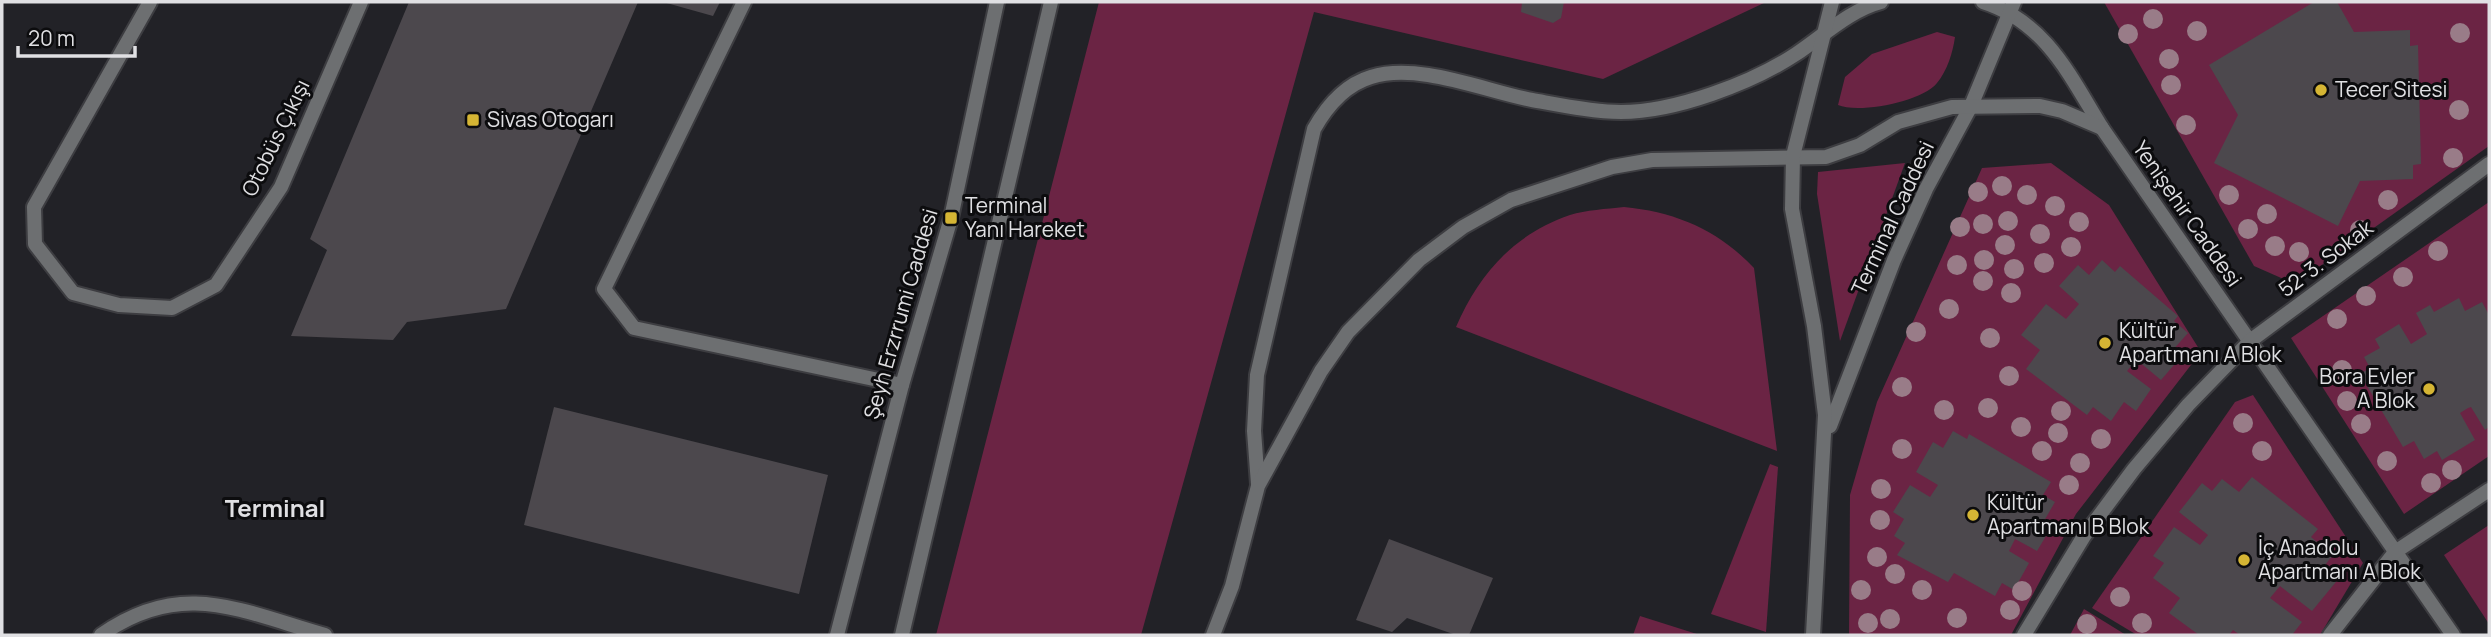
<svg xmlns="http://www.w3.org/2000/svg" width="2491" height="637" font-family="Manrope,sans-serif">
	<rect width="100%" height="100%" fill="#222227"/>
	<g fill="#6b2444">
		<path d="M1099,2H1766L1603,79L1314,12L1141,635H936Z"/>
		<path d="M2104,2H2489V146L2295,284L2254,266Z"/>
		<path d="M1937,32L1955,37C1953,52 1947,71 1937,83C1922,102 1858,114 1838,105L1845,77L1872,54Z"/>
		<path d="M1905,163L1840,341L1817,194L1818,172Z"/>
		<path d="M2051,163L2109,205L2201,352L2076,514L2011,635H1849L1850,495L1877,402L1982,168Z"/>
		<path d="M2489,202V456L2404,514L2291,338Z"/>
		<path d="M1624,207C1676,212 1718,230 1754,268L1777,451L1456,327C1479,274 1514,234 1570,215C1586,210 1606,209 1624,207Z"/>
		<path d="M2253,395L2363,563L2320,635H2137L2092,608L2235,402Z"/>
		<path d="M1770,464L1778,467L1766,632L1711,614Z"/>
		<path d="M2489,525V624L2444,555Z"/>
		<path d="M2084,609L2126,635H2070Z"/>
		<path d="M1640,616L1700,635H1633Z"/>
	</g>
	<g fill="#4c484d">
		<path d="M409,2H638L506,309L407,322L393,340L291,336L327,250L310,239Z"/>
		<path d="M663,2H720L713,16Z"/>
		<path d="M1522,2H1564L1561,18L1553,23L1521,12Z"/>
		<path d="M2314,2H2337L2354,32L2410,30V46L2418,45L2421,164L2413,165V179L2360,181L2338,226L2214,163L2238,115L2209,65Z"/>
		<path d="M2102,260L2115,272L2120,266L2178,316L2174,321L2188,333L2172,351L2180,358L2161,380L2137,360L2132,365L2127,371L2151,389L2136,411L2124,402L2111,421L2093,407L2087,415L2026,369L2040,350L2021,335L2046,304L2066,319L2079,304L2059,286L2078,265L2089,275Z"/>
		<path d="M2459,298L2465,311L2482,302L2489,315V427L2485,430L2471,407L2468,408L2460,413L2475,440L2442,460L2437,451L2424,459L2414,441L2403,447L2360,374L2370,368L2364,357L2380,348L2375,339L2399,324L2411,344L2427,334L2416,313L2430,305L2434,312Z"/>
		<path d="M554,407L828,475L799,594L524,525Z"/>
		<path d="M1953,431L1967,439L1969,434L2051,482L2043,495L2055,502L2044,521L2052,526L2037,551L2015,539L2009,551L2029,563L2014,590L2002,583L1995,596L1954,573L1948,582L1897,555L1905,543L1894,536L1904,519L1893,512L1910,485L1930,497L1938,485L1916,472L1933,442L1943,448Z"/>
		<path d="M2252,477L2318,529L2311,537L2333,555L2325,565L2340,577L2312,611L2280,586L2270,598L2302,622L2292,635H2240L2233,630L2229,635H2199L2169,613L2180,598L2153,578L2164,563L2153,556L2174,527L2200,545L2208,535L2179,512L2202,483L2212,491L2222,479L2239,492Z"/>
		<path d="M1389,539L1493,578L1469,635H1456L1407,618L1392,632L1356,620Z"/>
	</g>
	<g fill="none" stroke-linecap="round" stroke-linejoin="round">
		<g stroke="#3d3d41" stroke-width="18">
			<g id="lane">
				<path d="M150,2L34,207L35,244L73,293L119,305L172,308L216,285L281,187L361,2"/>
				<path d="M744,2L604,289L634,328L902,385"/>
			</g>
		</g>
		<g stroke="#3d3d41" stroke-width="18">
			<g id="street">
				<path d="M1983,2C2046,22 2070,76 2102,128L2453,635"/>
				<path d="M1830,426L1894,260L1926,189L1971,106L2014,2"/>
				<path d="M1258,484L1254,431L1257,375L1314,129C1327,106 1344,85 1371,77C1418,62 1485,91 1532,100C1560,105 1593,112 1621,112C1675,112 1752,83 1796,54C1823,36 1850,10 1881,2"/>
				<path d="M101,635C182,578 240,611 325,635"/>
				<path d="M837,635L902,385L951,218L997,2"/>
				<path d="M902,635L1051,2"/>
				<path d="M1213,635L1232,586L1258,486L1321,371L1348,332L1419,260L1463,227L1511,200L1612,167L1652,160L1826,157L1860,145L1898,122L1952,107L2040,106L2062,111L2102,128"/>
				<path d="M1813,635L1825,415L1814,326L1792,209L1793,156L1832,2"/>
				<path d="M2024,635L2084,536L2134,469L2188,405L2250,341L2489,164"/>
				<path d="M2330,635L2395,552L2489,490"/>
			</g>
		</g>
		<use href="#lane" stroke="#6d6f71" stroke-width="14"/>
		<use href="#street" stroke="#6d6f71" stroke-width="14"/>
	</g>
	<g fill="#997c88">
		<circle cx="2153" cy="19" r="10"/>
		<circle cx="2197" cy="31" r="10"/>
		<circle cx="2460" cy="33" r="10"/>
		<circle cx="2128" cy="34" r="10"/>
		<circle cx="2169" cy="59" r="10"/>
		<circle cx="2171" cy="85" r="10"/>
		<circle cx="2459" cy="110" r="10"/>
		<circle cx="2186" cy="125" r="10"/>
		<circle cx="2453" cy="158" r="10"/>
		<circle cx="2002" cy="186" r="10"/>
		<circle cx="1978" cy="192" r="10"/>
		<circle cx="2027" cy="195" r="10"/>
		<circle cx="2229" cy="195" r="10"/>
		<circle cx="2388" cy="200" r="10"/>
		<circle cx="2055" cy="206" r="10"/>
		<circle cx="2267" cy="214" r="10"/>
		<circle cx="2008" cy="221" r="10"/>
		<circle cx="2079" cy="222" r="10"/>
		<circle cx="1983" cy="224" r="10"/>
		<circle cx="1960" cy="227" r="10"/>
		<circle cx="2248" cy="229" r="10"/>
		<circle cx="2360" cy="230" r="10"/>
		<circle cx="2040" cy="234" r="10"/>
		<circle cx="2005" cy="245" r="10"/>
		<circle cx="2275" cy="246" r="10"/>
		<circle cx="2071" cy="247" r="10"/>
		<circle cx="2438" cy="251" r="10"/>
		<circle cx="2299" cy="252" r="10"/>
		<circle cx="1984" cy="260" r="10"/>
		<circle cx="2044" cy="263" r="10"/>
		<circle cx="1957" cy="265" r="10"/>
		<circle cx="2014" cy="269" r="10"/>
		<circle cx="2403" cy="277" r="10"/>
		<circle cx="1983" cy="281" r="10"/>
		<circle cx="2011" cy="293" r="10"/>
		<circle cx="2366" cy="296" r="10"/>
		<circle cx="1949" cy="309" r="10"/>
		<circle cx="2337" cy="319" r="10"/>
		<circle cx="1916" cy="332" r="10"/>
		<circle cx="1990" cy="338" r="10"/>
		<circle cx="2342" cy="370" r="10"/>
		<circle cx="2009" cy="376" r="10"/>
		<circle cx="1902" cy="387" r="10"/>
		<circle cx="2347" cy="401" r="10"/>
		<circle cx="1988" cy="408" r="10"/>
		<circle cx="1944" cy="410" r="10"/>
		<circle cx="2061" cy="411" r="10"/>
		<circle cx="2243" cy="423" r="10"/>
		<circle cx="2361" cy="424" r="10"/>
		<circle cx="2021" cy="427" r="10"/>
		<circle cx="2058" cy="433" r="10"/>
		<circle cx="2101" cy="439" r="10"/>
		<circle cx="1902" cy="449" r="10"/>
		<circle cx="2042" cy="451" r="10"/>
		<circle cx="2262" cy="451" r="10"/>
		<circle cx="2387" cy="461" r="10"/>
		<circle cx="2080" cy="463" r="10"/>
		<circle cx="2452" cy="470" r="10"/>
		<circle cx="2431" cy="483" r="10"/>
		<circle cx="2069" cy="485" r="10"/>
		<circle cx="1881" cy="489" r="10"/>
		<circle cx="1880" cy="520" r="10"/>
		<circle cx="1877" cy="557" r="10"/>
		<circle cx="1895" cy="574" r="10"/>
		<circle cx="1861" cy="590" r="10"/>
		<circle cx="1922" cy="590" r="10"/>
		<circle cx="2022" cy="591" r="10"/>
		<circle cx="2120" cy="597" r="10"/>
		<circle cx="2010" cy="610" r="10"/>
		<circle cx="1957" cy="618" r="10"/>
		<circle cx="1890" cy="619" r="10"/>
		<circle cx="1868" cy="623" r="10"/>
		<circle cx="2142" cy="623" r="10"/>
		<circle cx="2087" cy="624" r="10"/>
	</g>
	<g fill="#d5b534" stroke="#0c0c0e" stroke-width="2.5">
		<circle cx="2321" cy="90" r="7"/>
		<rect x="466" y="113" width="14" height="14" rx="3.5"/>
		<rect x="944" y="211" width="14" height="14" rx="3.5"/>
		<circle cx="2105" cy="343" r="7"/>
		<circle cx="2429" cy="389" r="7"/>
		<circle cx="1973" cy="515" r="7"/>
		<circle cx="2244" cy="560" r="7"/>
	</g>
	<g text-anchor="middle" stroke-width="6" stroke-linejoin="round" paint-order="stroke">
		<g font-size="21" fill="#e0e0e3" stroke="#0c0c0e" text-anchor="start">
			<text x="2335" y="97">Tecer Sitesi</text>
			<text x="487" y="127">Sivas Otogarı</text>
			<text x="965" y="213">Terminal<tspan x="965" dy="24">Yanı Hareket</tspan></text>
			<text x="2119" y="338">Kültür<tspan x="2119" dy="24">Apartmanı A Blok</tspan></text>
			<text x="2415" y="384" text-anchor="end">Bora Evler<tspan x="2415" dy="24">A Blok</tspan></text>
			<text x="1987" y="510">Kültür<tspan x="1987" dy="24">Apartmanı B Blok</tspan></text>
			<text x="2258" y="555">İç Anadolu<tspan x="2258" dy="24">Apartmanı A Blok</tspan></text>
		</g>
		<g font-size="21" fill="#e0e0e3" stroke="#0c0c0e">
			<text transform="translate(276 138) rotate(-64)" y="7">Otobüs Çıkışı</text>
			<text transform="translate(2187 214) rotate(55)" y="7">Yenişehir Caddesi</text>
			<text transform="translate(1893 218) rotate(-65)" y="7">Terminal Caddesi</text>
			<text transform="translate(2326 259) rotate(-37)" y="7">52-3. Sokak</text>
			<text transform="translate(901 314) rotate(-74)" y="7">Şeyh Erzrrumi Caddesi</text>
		</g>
		<g font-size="24" font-weight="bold" fill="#e0e0e3" stroke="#0c0c0e">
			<text x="275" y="517">Terminal</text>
		</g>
	</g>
	<rect width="2491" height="637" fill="none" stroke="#e0e0e3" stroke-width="7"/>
	<path d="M18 46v10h117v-10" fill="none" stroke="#e0e0e3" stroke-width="3.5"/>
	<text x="28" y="46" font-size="21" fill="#e0e0e3" stroke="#0c0c0e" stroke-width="5" paint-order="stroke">20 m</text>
</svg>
